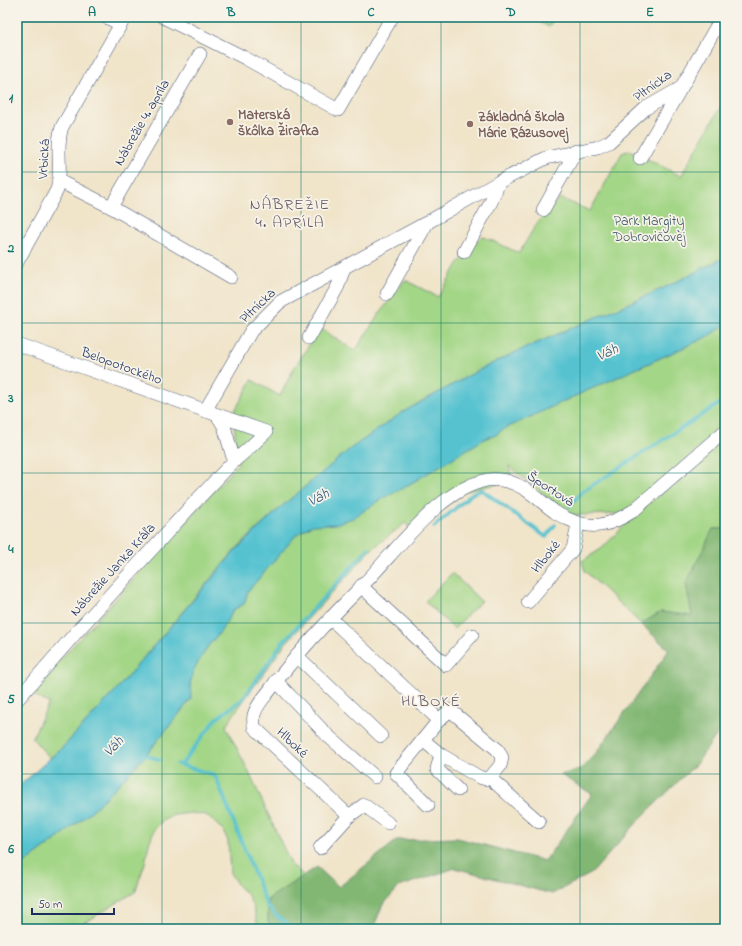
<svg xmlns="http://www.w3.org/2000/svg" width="742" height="946" font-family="'Indie Flower',sans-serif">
	<rect width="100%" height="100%" fill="#f7f3e8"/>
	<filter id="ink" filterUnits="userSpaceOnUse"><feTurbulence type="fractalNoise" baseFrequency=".025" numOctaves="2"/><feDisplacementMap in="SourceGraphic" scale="8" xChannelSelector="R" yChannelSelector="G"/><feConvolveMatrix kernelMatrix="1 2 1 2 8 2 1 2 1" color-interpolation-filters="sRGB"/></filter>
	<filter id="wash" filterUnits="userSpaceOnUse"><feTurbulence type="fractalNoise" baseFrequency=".012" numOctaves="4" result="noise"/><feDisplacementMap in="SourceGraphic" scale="16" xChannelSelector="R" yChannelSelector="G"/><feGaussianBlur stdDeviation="0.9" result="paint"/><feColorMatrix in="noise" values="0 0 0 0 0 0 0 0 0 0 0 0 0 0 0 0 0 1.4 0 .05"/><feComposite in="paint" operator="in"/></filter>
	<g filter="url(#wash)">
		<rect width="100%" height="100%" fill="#f0e4c9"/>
		<g fill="#a3d686" stroke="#5f8272">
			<path d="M530,17H554L549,27Z"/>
			<path d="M725,99V257L666,287L514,353L479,370L403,412L350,449L281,507L236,549L116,690L64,746L50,758L32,738L49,703L38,698L31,692L238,464L233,414L252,380L280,396L293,370L320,328L355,351L379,314L405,280L438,297L458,264L482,236L519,253L537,223L560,198L590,211L622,153L630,150L681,176Z"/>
			<path d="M725,325V425L635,505L619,514L574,515L560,508L509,466L513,486L501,483L466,491L414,531L405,523L371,550L285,644L234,714L226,727L247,768L291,864L304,876L268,899V922L276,929H259L253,907L248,895L239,887L230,873L228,841L223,830L206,815L191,813L174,815L162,821L154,830L149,844L145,863L135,892L74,929H17V869L53,842L85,817L108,795L146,755L191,699L190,684L193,671L208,646L221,631L233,610L244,604L248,591L297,534L312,524H335L403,488L486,438L496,435L502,430L573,397L707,337Z"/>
			<path d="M725,437V529H713L692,616L661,612L641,624L585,571L582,561L601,549L627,523Z"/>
			<path d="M452,573L481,601L454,629L425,601Z"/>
		</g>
		<path fill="#82b773" stroke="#4e7368" d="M713,529H725V723L697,763L641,818L592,873L552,894L455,868L399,887L382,906L373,929H276L268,923V899L317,867L339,887L397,840L457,838L545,861L592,794L561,775L582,768L596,753L669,650L641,624L661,612L692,616L686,584Z"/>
		<path fill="#56c2d0" stroke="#387897" d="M725,257V325L707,337L573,397L502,430L496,435L486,438L403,488L382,499L353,518L335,524L312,525L297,534L248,591L244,604L233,610L221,631L208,646L193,671L190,684L191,699L146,755L108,795L85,817L53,842L17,869V788L64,746L116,690L236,550L281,507L350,449L403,412L479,370L514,353L666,287Z"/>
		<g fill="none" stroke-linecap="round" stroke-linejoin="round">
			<g stroke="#56c2d0" stroke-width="3.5">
				<path d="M570,506L582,492L725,400"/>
				<path d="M434,527L473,493L482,490L546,537L555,525"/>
				<path d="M142,756L146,755L160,760"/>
				<path d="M177,764L215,775L267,906L278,917L294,929"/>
				<path d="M181,765L216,719L243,699L282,643L369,548"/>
			</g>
		</g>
	</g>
	<g filter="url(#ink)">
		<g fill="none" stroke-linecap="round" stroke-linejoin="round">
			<g stroke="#3b4a6e" stroke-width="14">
				<g id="minor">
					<path d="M106,17L120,24"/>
					<path d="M163,17L245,58L338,110L392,17"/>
					<path d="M640,158L681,88"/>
					<path d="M59,181L111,207L231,277"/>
					<path d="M111,207L200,54"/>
					<path d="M543,210L576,151"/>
					<path d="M464,252L491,202L499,182"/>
					<path d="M17,262L57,190C63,169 55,146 62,127L125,17"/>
					<path d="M387,294L427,223"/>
					<path d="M309,338L338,286L344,268"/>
					<path d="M17,344L266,432L247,450L234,461L194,503L80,628L17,700"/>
					<path d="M205,411L251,331L280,302L428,222L499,182L546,158L598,147L609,142L646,108L681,88L722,17"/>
					<path d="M217,415L224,426L234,461"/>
					<path d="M361,586L446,665L472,635"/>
					<path d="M528,602L573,549L578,524"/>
					<path d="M330,618L439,720L450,710L498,750L502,758L500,766L490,778L539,822"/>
					<path d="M297,656L381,736"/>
					<path d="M276,681L327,735L375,777"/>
					<path d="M423,740L441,755L479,777L486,779L490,778"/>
					<path d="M441,755L437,769L458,790"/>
					<path d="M428,805L396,773L439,720"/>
					<path d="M349,816L364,805L388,823"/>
					<path d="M320,848L349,816L254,727C254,723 253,719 254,715C256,705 266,696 272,687C299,651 330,618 362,586C387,560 409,531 437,507C451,495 468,484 487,480C493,479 501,480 507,481C528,487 538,500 555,512C559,515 564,517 568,519C593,531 611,525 633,511L725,431"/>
				</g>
			</g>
			<use href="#minor" stroke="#fff" stroke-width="13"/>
		</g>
	</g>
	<path fill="none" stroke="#0f766e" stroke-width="1" stroke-opacity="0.55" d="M162,17V929M301,17V929M441,17V929M580,17V929M17,172H725M17,323H725M17,473H725M17,623H725M17,774H725"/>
	<g fill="#8d6e63" stroke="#f7f3e8" stroke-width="1.5">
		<circle cx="230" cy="122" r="4"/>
		<circle cx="470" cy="124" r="4"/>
	</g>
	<g text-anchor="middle" stroke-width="3.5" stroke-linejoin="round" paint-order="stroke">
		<g font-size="14" fill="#1b2f5e" stroke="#f7f3e8">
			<text transform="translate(652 85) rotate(-36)" y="5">Pltnícka</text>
			<text transform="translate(141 122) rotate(-60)" y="5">Nábrežie 4. apríla</text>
			<text transform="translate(43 159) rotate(-87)" y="5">Vrbická</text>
			<text transform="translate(257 305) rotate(-44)" y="5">Pltnícka</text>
			<text transform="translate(122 365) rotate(20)" y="5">Belopotockého</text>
			<text transform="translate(551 488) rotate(33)" y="5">Športová</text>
			<text transform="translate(545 556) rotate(-52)" y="5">Hlboké</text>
			<text transform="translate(112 569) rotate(-48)" y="5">Nábrežie Janka Kráľa</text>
			<text transform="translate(293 742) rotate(43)" y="5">Hlboké</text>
		</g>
		<g font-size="14" font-weight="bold" fill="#785e54" stroke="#f7f3e8" text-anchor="start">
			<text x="238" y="119">Materská<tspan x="238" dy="16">škôlka Žirafka</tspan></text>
			<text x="478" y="121">Základná škola<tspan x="478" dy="16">Márie Rázusovej</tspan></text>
		</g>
		<g font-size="14" fill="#3d5968" stroke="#f7f3e8">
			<text x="649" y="225">Park Margity<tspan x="649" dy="16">Dobrovičovej</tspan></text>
		</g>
		<g font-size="15" font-style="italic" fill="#2a547a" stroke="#f7f3e8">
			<text transform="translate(607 352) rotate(-24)" y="5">Váh</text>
			<text transform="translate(318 497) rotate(-28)" y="5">Váh</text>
			<text transform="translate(113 746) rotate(-47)" y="5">Váh</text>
		</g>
		<g font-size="16" letter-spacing="1" fill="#675c68" stroke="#f7f3e8">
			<text x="290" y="209">NÁBREŽIE<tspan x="290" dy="18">4. APRÍLA</tspan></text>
			<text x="431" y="706">HLBOKÉ</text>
		</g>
	</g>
	<rect width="742" height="946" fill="none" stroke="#f7f3e8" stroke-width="44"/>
	<path d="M32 908v6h82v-6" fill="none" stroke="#1b2f5e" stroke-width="2"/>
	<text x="38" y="908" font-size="12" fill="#1b2f5e" stroke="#f7f3e8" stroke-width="3" paint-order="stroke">50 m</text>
	<rect x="22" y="22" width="698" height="902" fill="none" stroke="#0f766e" stroke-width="1.5"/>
	<g font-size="13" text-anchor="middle" font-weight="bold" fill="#0f766e">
		<text x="92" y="16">A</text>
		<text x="231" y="16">B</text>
		<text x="371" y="16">C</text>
		<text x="511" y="16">D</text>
		<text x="650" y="16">E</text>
		<text x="11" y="102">1</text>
		<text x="11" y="252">2</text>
		<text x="11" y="402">3</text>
		<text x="11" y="553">4</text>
		<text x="11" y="703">5</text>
		<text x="11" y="853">6</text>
	</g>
</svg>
